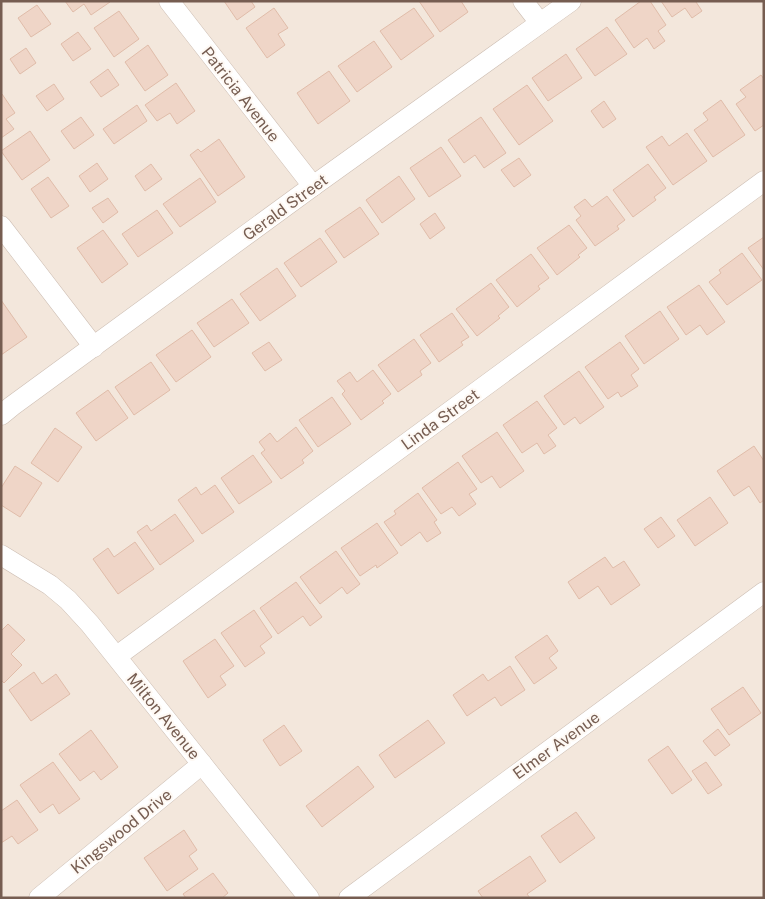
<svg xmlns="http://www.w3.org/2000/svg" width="765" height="899" font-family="'Public Sans',sans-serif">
	<rect width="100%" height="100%" fill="#fbf5ed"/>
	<rect fill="#f3e7dc" x="1" y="1" width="763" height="897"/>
	<g fill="#efd5c7" stroke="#e0bca9">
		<path d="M65,1H110V2L91,15L84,4L73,12Z"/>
		<path d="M224,1H251L255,7L237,20Z"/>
		<path d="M419,1H461L468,12L440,32Z"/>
		<path d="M641,1H650L666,25L658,31L665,41L654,49L647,38L634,48L615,20Z"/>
		<path d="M661,1H697L696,2L702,11L692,18L685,8L672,17Z"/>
		<path d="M37,5L51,24L31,37L18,18Z"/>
		<path d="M274,8L288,28L278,34L285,45L267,58L246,28Z"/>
		<path d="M414,8L434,36L401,60L380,31Z"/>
		<path d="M119,11L139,39L114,57L94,28Z"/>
		<path d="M607,27L627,54L595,76L576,49Z"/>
		<path d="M78,32L91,49L73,61L61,44Z"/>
		<path d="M374,41L392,67L357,92L338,66Z"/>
		<path d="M148,45L168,75L145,91L125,62Z"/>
		<path d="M26,48L36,63L20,74L10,59Z"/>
		<path d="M566,54L582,78L548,101L532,78Z"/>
		<path d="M108,69L119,85L101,97L90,82Z"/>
		<path d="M329,71L350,101L318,124L297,93Z"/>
		<path d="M761,75L764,79V125L755,131L736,104L746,97L740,90Z"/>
		<path d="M176,83L195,111L177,124L170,113L157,121L145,105Z"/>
		<path d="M54,84L64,99L47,111L36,96Z"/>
		<path d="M527,85L553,121L519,145L493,109Z"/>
		<path d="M2,94L15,113L6,119L14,129L1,138V95Z"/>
		<path d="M721,100L745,135L713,157L694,130L708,120L703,113Z"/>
		<path d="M604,101L616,119L603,128L591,111Z"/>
		<path d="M137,105L147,121L114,144L103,129Z"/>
		<path d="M81,117L94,135L74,149L61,131Z"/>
		<path d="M481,117L506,153L484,168L475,155L464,163L448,140Z"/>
		<path d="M30,131L50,160L22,180L1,151Z"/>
		<path d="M687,133L707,161L673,185L646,147L662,136L669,146Z"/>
		<path d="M219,139L245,177L218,196L190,155L198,149L201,152Z"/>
		<path d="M441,147L461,176L429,197L410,168Z"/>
		<path d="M519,158L531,175L514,187L501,170Z"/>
		<path d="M97,163L108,179L90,192L79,176Z"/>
		<path d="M151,164L162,179L145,191L135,176Z"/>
		<path d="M648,164L666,188L654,197L656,200L633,217L613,190Z"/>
		<path d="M399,176L415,199L382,223L366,200Z"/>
		<path d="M48,177L69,206L51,218L31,189Z"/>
		<path d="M200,178L216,202L180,227L163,204Z"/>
		<path d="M607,196L625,220L617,226L619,229L595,246L576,220L581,216L574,207L585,199L592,207Z"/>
		<path d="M108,198L118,212L103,223L92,208Z"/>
		<path d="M360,207L379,234L344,258L325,231Z"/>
		<path d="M157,210L173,233L138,257L122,234Z"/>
		<path d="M435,213L445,228L430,239L420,224Z"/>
		<path d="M569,225L587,248L578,255L580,257L557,275L537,248Z"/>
		<path d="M103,230L128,264L102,283L77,248Z"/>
		<path d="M764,237V270L748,248Z"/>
		<path d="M320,238L337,262L301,287L284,263Z"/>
		<path d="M742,253L762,280L727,305L709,282L721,273L719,270Z"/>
		<path d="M531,254L549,278L538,286L540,289L517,307L496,280Z"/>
		<path d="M277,268L296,296L260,321L240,294Z"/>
		<path d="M491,283L509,307L498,316L500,318L477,336L456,309Z"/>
		<path d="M699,285L725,322L707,335L700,325L686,335L667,307Z"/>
		<path d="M232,299L249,323L214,347L197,323Z"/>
		<path d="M1,300L27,337L1,355Z"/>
		<path d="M660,311L679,339L644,364L625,336Z"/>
		<path d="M452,313L469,337L461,342L463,345L439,362L420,335Z"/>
		<path d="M192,330L211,357L176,382L156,355Z"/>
		<path d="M414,339L431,363L420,371L422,375L398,392L378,365Z"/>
		<path d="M269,342L282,360L265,371L252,353Z"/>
		<path d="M620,342L639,369L631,375L638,386L621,397L618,392L608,399L585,367Z"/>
		<path d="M151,362L170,390L134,415L115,387Z"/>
		<path d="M373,370L391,394L382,401L384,403L361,420L342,394L345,391L337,381L350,372L357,382Z"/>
		<path d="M579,371L604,407L580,424L575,417L564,425L544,396Z"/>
		<path d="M108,390L128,418L96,441L76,413Z"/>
		<path d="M332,397L351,424L318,447L299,420Z"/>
		<path d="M537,401L557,428L548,435L556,446L544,454L537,443L522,453L503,425Z"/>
		<path d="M296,427L313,451L302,460L304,463L281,479L261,453L265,450L259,442L270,433L277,442Z"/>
		<path d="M55,428L82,447L58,482L31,463Z"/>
		<path d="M497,432L524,471L500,488L492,476L481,483L462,456Z"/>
		<path d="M754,446L764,461V500L760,503L749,486L734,496L717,471Z"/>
		<path d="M253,455L272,482L239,504L221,478Z"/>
		<path d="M458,462L477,489L469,494L476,504L459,516L452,507L441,514L422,488Z"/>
		<path d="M15,466L42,483L20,517L1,505V488Z"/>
		<path d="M215,485L234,512L202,534L178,500L196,487L201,495Z"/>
		<path d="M418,493L437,520L434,522L441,533L427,542L420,532L401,546L384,522L396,514L394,511Z"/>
		<path d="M710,497L728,523L695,546L677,520Z"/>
		<path d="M175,514L194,541L160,565L137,532L147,525L151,531Z"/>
		<path d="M661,517L675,536L658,548L644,529Z"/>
		<path d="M377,523L398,553L377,568L376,565L360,576L341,548Z"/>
		<path d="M135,542L154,569L118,594L93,559L108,548L114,557Z"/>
		<path d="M336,551L360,584L347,594L342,587L320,604L300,577Z"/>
		<path d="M605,557L613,568L624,561L640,585L611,605L598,586L579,599L568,582Z"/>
		<path d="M296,582L322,617L310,626L303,616L278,634L260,608Z"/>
		<path d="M254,610L272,637L260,646L265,653L245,667L221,633Z"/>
		<path d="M8,624L25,640L11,654L22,665L4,683L1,680V631Z"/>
		<path d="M547,635L558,651L549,658L557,668L534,684L515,657Z"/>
		<path d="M215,639L234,666L220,676L226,685L208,698L183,661Z"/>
		<path d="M510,666L525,690L501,706L495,697L467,716L453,695L483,674L488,681Z"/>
		<path d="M34,672L42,684L56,674L70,694L31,721L9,690Z"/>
		<path d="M743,687L761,713L729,735L711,709Z"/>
		<path d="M428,720L445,743L395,778L379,755Z"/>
		<path d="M284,725L302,751L280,766L263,740Z"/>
		<path d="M718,729L730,745L715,756L703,741Z"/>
		<path d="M91,730L118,767L101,780L94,771L80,781L59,754Z"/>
		<path d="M668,746L692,780L672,794L648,760Z"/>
		<path d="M53,762L80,799L59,814L53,804L40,813L20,785Z"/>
		<path d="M706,762L722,785L708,794L692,771Z"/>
		<path d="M358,766L374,787L322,827L306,806Z"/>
		<path d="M17,800L38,830L18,844L12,836L1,843V811Z"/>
		<path d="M576,812L595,838L560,863L541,836Z"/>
		<path d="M184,830L197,850L189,856L198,869L167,891L144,858Z"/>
		<path d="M530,856L546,881L527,894L530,898H483L478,891Z"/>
		<path d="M213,873L228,893L222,898H186L183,894Z"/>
	</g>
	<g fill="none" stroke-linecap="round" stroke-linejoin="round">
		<g stroke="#cdbeb3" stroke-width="21">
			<g id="minor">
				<path d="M169,1L313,186"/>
				<path d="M523,1L540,23"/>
				<path d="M1,226L94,347"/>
				<path d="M1,415L12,406L313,186L571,1"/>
				<path d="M1,555L50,585L68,600L90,624L309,898"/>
				<path d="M117,656L764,181"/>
				<path d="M39,898L202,764"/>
				<path d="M349,898L764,592"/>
			</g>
		</g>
		<use href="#minor" stroke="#fff" stroke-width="20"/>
	</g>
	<g text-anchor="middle" stroke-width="4" stroke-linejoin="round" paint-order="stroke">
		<g font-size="16" fill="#765d51" stroke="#fef9f4">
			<text transform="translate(241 94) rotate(52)" y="6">Patricia Avenue</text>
			<text transform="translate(285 207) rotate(-36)" y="6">Gerald Street</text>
			<text transform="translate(440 419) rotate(-36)" y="6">Linda Street</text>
			<text transform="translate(164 716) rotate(51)" y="6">Milton Avenue</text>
			<text transform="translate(556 745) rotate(-36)" y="6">Elmer Avenue</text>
			<text transform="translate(121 831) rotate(-39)" y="6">Kingswood Drive</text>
		</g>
	</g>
	<rect width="765" height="899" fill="none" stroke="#765d51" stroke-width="5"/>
</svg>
